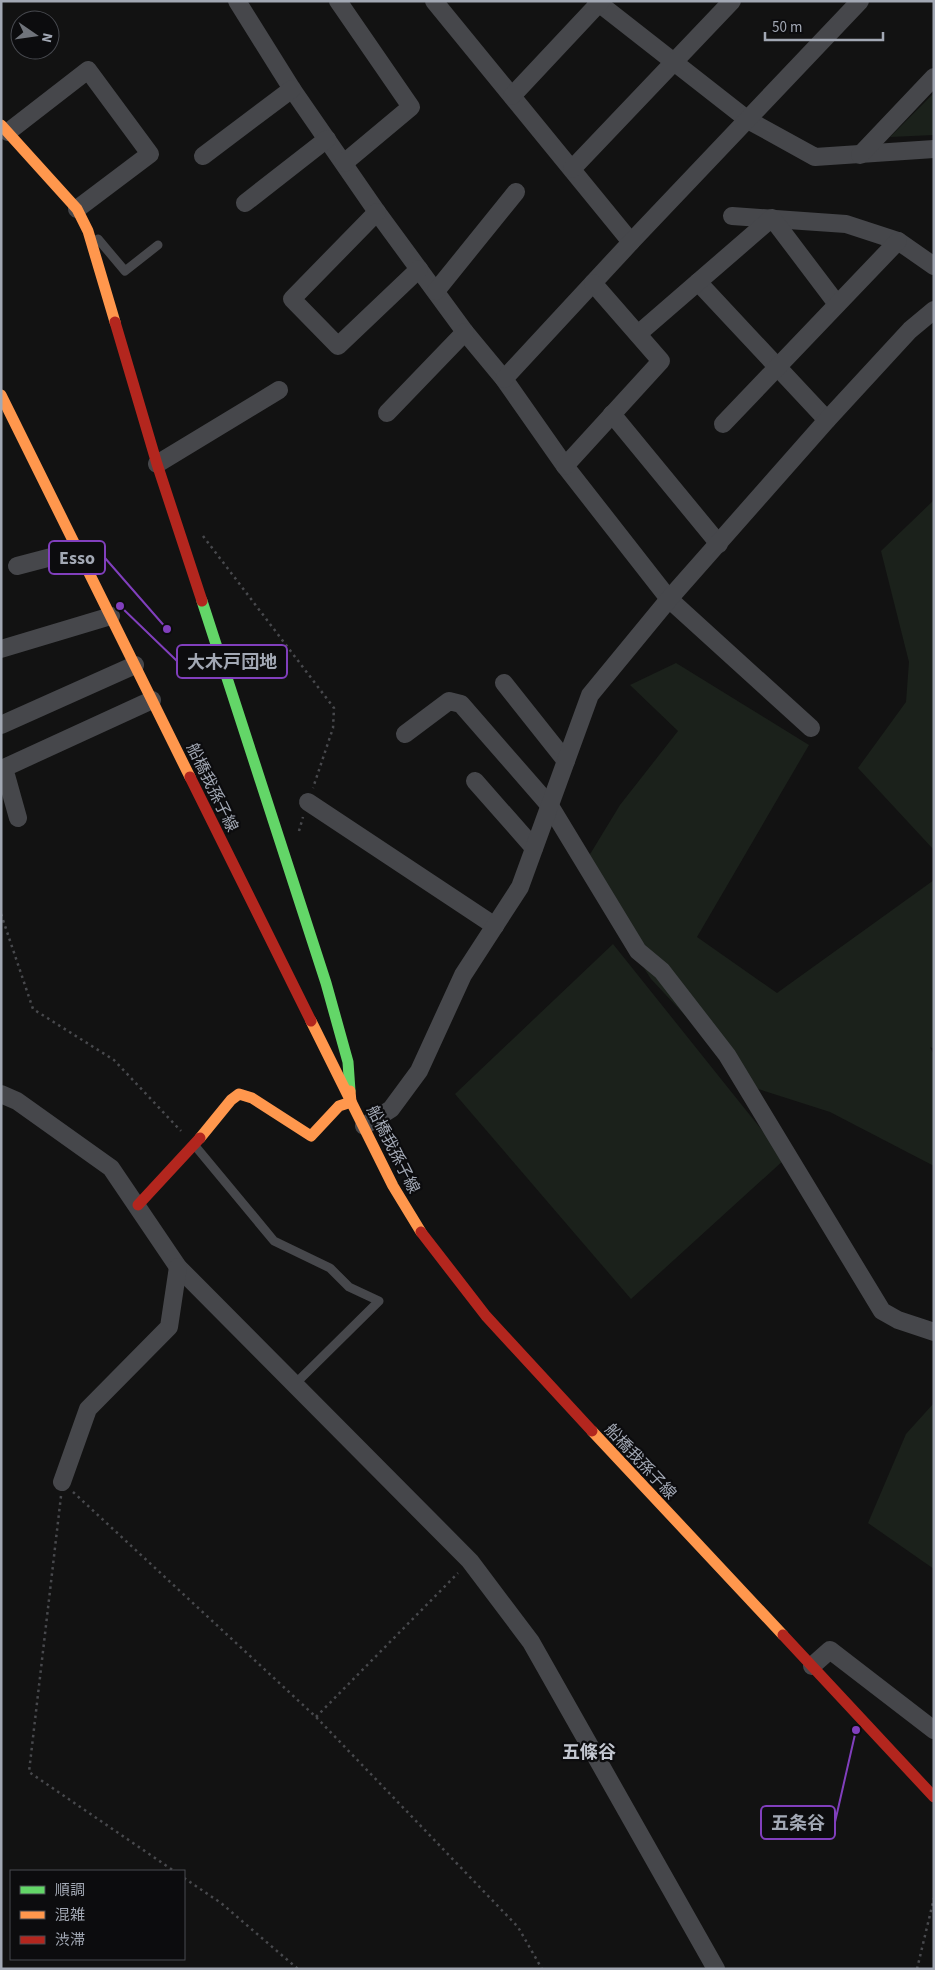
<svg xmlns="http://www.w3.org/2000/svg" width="935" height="1970" font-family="'Source Sans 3','Noto Sans JP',sans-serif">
	<rect width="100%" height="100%" fill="#121212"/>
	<g fill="#1b211b">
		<path d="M934,93V135L890,137Z"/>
		<path d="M934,500V850L858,768L906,702L909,662L881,551Z"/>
		<path d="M676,663L809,745L697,937L777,993L934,880V1049L930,1047L934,1055V1166L830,1112L752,1087L651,979L581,869L620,805L678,731L630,685Z"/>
		<path d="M613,944L785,1159L631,1299L455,1094Z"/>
		<path d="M934,1403V1569L868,1523L906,1434Z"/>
	</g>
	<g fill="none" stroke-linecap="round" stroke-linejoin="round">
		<g stroke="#48494d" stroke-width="2.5" stroke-dasharray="2.5 4" stroke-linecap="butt">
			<path d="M203,536L334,708L333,728L313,788"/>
			<path d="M299,831L303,817"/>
			<path d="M1,914L33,1009L114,1060L181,1131"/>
			<path d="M73,1492L316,1717L518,1927L542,1969"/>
			<path d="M61,1496L29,1772L174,1871"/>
			<path d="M316,1717L458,1573"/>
			<path d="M184,1878L221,1903L298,1969"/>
			<path d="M917,1969L934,1898"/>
		</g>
		<g stroke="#46474b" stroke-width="9">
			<path d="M98,239L125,271L158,245"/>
			<path d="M196,1147L274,1241L330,1268L349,1287L379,1301L294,1385"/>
		</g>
		<g stroke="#46474b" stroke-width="18">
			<path d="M237,1L292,89L377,212L465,332L504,379L565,466L669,599L811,728"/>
			<path d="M338,1L411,107L344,163"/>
			<path d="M434,1L631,242"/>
			<path d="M596,1L748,120L815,157L934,149"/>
			<path d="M512,96L601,1"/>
			<path d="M8,132L88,70L150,154L77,209"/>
			<path d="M860,155L934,77"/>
			<path d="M203,156L292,89"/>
			<path d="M572,169L732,1"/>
			<path d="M245,203L327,139"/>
			<path d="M377,212L292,299L338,346L419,269"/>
			<path d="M732,216L846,224L898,241L934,266"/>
			<path d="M698,282L827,420"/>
			<path d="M436,291L516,192"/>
			<path d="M638,334L772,218L837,304"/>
			<path d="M504,379L631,242L860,1"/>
			<path d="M387,413L465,332"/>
			<path d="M612,414L719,544"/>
			<path d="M723,424L898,241"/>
			<path d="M157,464L279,390"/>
			<path d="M565,466L661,361L593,283"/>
			<path d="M17,566L78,550"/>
			<path d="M1,649L111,616"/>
			<path d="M504,683L566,761"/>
			<path d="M1,725L135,665"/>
			<path d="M405,734L449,701L461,704L550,806L638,951L662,971L727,1055L882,1311L898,1320L934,1332"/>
			<path d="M475,781L534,848"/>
			<path d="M308,802L495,926"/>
			<path d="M18,818L4,768L152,700"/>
			<path d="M1,1094L17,1101L111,1168L178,1267L470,1561L531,1642L716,1969"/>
			<path d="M364,1126L391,1109L419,1071L463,975L520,887L590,695L669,599L827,420L910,330L934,310"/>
			<path d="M62,1482L88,1409L169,1327L178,1267"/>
			<path d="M812,1666L830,1650L934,1730"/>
		</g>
		<path stroke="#63d668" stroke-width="11" d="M202,601L326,983L348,1062L350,1091"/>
		<g stroke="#ff974d" stroke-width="11">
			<path d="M1,125L77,209L88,231L115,322"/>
			<path d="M1,395L190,777"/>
			<path d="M311,1021L393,1186L421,1232"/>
			<path d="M200,1138L231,1100L239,1094L252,1098L311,1136L339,1106L351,1102L350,1091"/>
			<path d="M592,1431L783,1635"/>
		</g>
		<g stroke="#b3261e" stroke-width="11">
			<path d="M115,322L157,464L202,601"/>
			<path d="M190,777L311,1021"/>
			<path d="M138,1205L200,1138"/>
			<path d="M421,1232L486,1316L592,1431"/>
			<path d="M783,1635L934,1797"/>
		</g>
	</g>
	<g text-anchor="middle" stroke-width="4.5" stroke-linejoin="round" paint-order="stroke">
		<g font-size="16" fill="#a2a8b4" stroke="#0c0c0e">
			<text transform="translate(213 787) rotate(64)" y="6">船橋我孫子線</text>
			<text transform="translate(394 1149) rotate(63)" y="6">船橋我孫子線</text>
			<text transform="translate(641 1461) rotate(47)" y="6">船橋我孫子線</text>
		</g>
		<g font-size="18" font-weight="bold" fill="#c3c7d0" stroke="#0c0c0e">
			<text x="589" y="1758">五條谷</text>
		</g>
	</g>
	<path fill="none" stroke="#813fbd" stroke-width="2" d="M167 629L105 558M120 606L177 661M856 1730L835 1822"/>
	<g fill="#813fbd" stroke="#0c0c0e" stroke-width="2">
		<circle cx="167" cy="629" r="5"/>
		<circle cx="120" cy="606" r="5"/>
		<circle cx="856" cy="1730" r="5"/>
	</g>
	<g fill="#0c0c0e" stroke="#813fbd" stroke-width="2">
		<rect x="49" y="541" width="56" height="33" rx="5"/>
		<rect x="177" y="645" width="110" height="33" rx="5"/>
		<rect x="761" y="1806" width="74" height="33" rx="5"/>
	</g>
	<g font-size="18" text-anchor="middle" font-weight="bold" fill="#a2a8b4">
		<text x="77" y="564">Esso</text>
		<text x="232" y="668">大木戸団地</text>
		<text x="798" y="1829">五条谷</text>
	</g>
	<rect width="935" height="1970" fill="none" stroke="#a2a8b4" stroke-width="5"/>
	<rect x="10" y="1870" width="175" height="90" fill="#0c0c0e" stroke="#484a50"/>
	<rect x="20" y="1886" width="25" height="8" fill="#63d668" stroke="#484a50"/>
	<text x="55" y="1895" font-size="15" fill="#a2a8b4">順調</text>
	<rect x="20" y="1911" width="25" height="8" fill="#ff974d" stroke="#484a50"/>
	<text x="55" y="1920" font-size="15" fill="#a2a8b4">混雑</text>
	<rect x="20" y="1936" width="25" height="8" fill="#b3261e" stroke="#484a50"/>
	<text x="55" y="1945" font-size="15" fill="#a2a8b4">渋滞</text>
	<g transform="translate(35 35) rotate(103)"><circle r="24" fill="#0c0c0e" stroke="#484a50"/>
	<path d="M0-4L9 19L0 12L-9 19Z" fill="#70747b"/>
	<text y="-8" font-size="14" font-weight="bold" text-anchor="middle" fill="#a2a8b4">N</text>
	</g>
	<path d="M765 32v8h118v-8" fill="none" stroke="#a2a8b4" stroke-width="2.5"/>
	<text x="772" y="32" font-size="15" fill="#a2a8b4" stroke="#0c0c0e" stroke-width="4" paint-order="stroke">50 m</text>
</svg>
